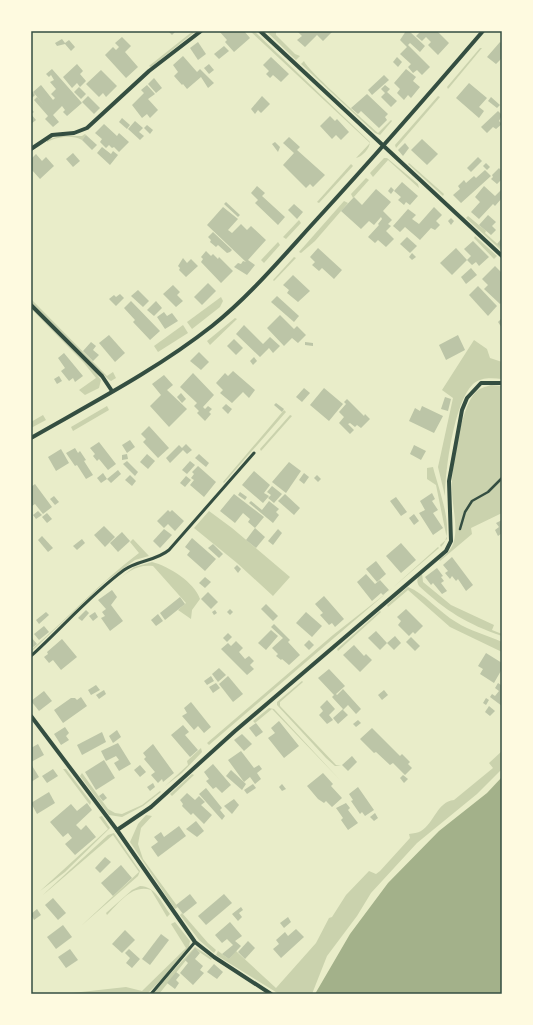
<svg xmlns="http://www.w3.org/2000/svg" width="533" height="1025" font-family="'Work Sans',sans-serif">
	<rect width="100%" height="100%" fill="#e9edc9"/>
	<g fill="#cad2ad">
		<path d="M193,31H196L151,67L149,66Z"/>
		<path d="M250,31H254L370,142C370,148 362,157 356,158L370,143Z"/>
		<path d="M266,31H276V35L295,54L300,56L296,60Z"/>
		<path d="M480,48H482L448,89L447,87Z"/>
		<path d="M304,61C307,70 366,122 378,133L391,120L392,121L380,135L375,133L301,64Z"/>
		<path d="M438,96L440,97L396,148L395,145Z"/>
		<path d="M85,134L86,135L82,140C72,134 56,137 47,142V140L60,136H82Z"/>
		<path d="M384,158H387L418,184L419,188L388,160L373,177L370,173Z"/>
		<path d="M409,163L444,194L443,196L408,164Z"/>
		<path d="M351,164L353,166L319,203L317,202Z"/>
		<path d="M366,178L369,180L353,198L351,194Z"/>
		<path d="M344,201L348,203L315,241L301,253L299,252Z"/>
		<path d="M468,216L486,231L485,233L502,248V251L466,218Z"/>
		<path d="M299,220L301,223L286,239L283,237Z"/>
		<path d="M475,236L497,256L494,259L474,238Z"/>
		<path d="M278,242L280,245L264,263L261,260Z"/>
		<path d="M294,257L296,258L274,281L273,280Z"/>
		<path d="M221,297L223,301L220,307L192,329L187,322Z"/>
		<path d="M31,299L107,376L113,372L116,378L111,381L108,379L31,302Z"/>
		<path d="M31,309L96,373L101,380L99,388L85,395L79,390L96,378L84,363Z"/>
		<path d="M235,318L237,319L210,345L207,341Z"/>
		<path d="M183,325L188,333L158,352L154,346Z"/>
		<path d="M474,340L487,349L490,358L502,362V379C492,378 481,377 473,384C454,402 445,471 445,496L438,467L453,398L442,390Z"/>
		<path d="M491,385L502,386V513L471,528L472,534L440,561L439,560C446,555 452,549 454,541C458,525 452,506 452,489C451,469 461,407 475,393C479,388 485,387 491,385Z"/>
		<path d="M107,406L109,410L73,431L71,427Z"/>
		<path d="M284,410L286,412L224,483L223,482Z"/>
		<path d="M43,415L46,420L31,428V422Z"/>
		<path d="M290,415L292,416L261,451L260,449Z"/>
		<path d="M433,467C437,485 457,533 441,547L440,545L447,539L436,485L427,479V468Z"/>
		<path d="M209,511L232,528L290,577L273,596L237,563L194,528Z"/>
		<path d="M133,539L149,556L135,560L106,581L31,652V650C68,618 100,582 139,553L130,542Z"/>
		<path d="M438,547L439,548L209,745L207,743L333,635L389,591Z"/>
		<path d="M152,562C169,566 195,583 200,599L192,610L191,619L178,610L186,603L153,566C136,564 127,573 114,583L134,567Z"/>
		<path d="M422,573L423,582L451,605L494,625L492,630L502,634V636C467,624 446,611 419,586C416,581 417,577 422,573Z"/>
		<path d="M408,587C424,593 440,613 456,622C470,631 487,635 502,642V652L450,627L408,590L388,607L387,605Z"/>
		<path d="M380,611L381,612L338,651L337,649Z"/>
		<path d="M302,681L303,682L280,702V706L336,765L341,766H335L326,758L277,705V702Z"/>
		<path d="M269,708L274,709L340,780L272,709L255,723L253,721Z"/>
		<path d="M201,748L202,752L182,773L165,786L188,765L187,761Z"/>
		<path d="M502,751L501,770L477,794L417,843L371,893L357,916L327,956L312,994H279L216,955L218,951L229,959L236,951L276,988L316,943L329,918L332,917L346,895L369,871L376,874L380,871L410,838L409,834C413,833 418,833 421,831C435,822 437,802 454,800L493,768L489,763Z"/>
		<path d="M63,769H66L91,802L90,805Z"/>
		<path d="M82,773L108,809L115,813L122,814L142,805L160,791L161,792L143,806L122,817L109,815L80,776Z"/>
		<path d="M192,774L194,775L172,796L170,794Z"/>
		<path d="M146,815L152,816L141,828L138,844L143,859L178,907L175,909L130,842L138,824Z"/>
		<path d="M102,816L110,828L65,872L40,891L108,829L99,817Z"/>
		<path d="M114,833L140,871L138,876L81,926L139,872L113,835L43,895L47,891L108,835Z"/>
		<path d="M140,886C155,886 162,903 170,914L167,917L151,890C132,884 119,903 107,915L106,913L132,890Z"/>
		<path d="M182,913L208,943L216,950L214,953L199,940L180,915Z"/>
		<path d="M175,922L190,941L189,947L165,976L147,994H63L126,987L142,991L186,948L171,924Z"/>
		<path d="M195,947L212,958L211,960L195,949L159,994H152Z"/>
	</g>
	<path fill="#a3b18a" d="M502,777V994H315L350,934L388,883L439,831L487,793Z"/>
	<g fill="#bcc5a7">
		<path d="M168,31H176L172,35Z"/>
		<path d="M219,31H244L250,38L234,52L225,42L227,40Z"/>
		<path d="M297,31H333L323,41L317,35L305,47L297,40L302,36Z"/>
		<path d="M406,31H409L425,46L420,52L410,43L408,45L430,67L422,75L417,70L413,73L408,67L411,64L400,54L407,47L400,40Z"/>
		<path d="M421,31H437L449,43L438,55L428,45L431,42L426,37L422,41L416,36Z"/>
		<path d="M122,37L131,46L125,52L138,67L126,78L105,55L113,47L116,50L119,47L115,43Z"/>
		<path d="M62,39L65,43L69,40L75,47L71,51L65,44L57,46L55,43Z"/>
		<path d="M198,42L206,54L198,60L190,48Z"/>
		<path d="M500,42L502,44V60L501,59L496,64L487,57Z"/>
		<path d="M224,46L229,51L219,59L214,54Z"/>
		<path d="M183,56L197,72L200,69L214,83L208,88L201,77L187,89L183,84L182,85L174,76L178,72L173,65Z"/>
		<path d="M271,57L289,74L281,82L273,75L270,78L266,74L269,71L263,65Z"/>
		<path d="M397,57L402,62L398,67L393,62Z"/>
		<path d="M77,64L83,71L80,74L86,81L80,87L77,83L72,88L63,77Z"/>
		<path d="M209,64L214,70L209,74L204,68Z"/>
		<path d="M52,69L82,103L67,116L63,112L65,110L62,106L53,115L59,122L53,127L45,119L48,116L34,100L37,97L44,105L33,92L41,85L53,100L55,98L51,94L56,89L50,82L54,80L51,75L49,77L46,74Z"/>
		<path d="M406,69L416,77L413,81L420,87L411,98L408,95L404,100L397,93L400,89L394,83Z"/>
		<path d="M101,70L117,86L106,97L103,93L99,97L86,84Z"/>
		<path d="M384,75L389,80L372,95L368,90Z"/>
		<path d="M154,78L162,88L156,93L148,84Z"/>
		<path d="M469,83L487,98L479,107L484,111L479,118L456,98Z"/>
		<path d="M147,85L155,94L148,99L158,110L150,118L147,114L142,118L132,105L144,93L141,90Z"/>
		<path d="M385,85L390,89L387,92L397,101L391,107L381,97L385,93L381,89Z"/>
		<path d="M79,87L86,94L81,99L74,92Z"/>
		<path d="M31,90L35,95L31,99Z"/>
		<path d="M367,94L388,114L385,117L387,120L379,128L361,111L358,114L351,108Z"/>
		<path d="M88,96L100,108L94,114L82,102Z"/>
		<path d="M262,96L270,104L261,113L258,110L255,114L251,109Z"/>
		<path d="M491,97L500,105L497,108L488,101Z"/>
		<path d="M31,109L34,112L31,114L36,120L31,124Z"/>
		<path d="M498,111L502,115L499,121L502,124L496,129L493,127L487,133L481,127Z"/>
		<path d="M330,116L335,121L337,119L349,132L341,140L336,135L332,139L320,126Z"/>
		<path d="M122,118L130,125L127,129L119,122Z"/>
		<path d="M135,121L143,128L139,132L144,136L140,140L128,129Z"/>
		<path d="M104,124L117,136L119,133L129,142L119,152L114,147L112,148L109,145L106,148L100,142L102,139L95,133Z"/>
		<path d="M147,125L153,130L150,134L144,128Z"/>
		<path d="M86,135L97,145L92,150L82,140Z"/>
		<path d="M289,137L300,147L297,150L325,175L313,187L310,184L306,188L283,165L294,153L283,143Z"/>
		<path d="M422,139L438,154L427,165L411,150Z"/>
		<path d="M275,142L280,147L278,152L272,144Z"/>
		<path d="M405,143L409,148L403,156L398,150Z"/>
		<path d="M102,147L111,154L113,151L118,155L110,165L97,153Z"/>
		<path d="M73,153L80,161L73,167L66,159Z"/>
		<path d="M36,154L42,161L46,157L54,166L40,179L31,169V159Z"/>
		<path d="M478,157L482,161L471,172L467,168Z"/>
		<path d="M486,163L490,167L487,170L483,166Z"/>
		<path d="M499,168L502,172V179L497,184L491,179L493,177L492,175Z"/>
		<path d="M485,170L491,176L461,203L453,195L460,189L458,186L464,180L466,183L474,176L476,178Z"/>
		<path d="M402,182L418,196L410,205L406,202L404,205L398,200L401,197L394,191Z"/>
		<path d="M257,186L265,193L262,196L285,217L278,225L255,203L258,200L251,193Z"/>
		<path d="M484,186L495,196L502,189V198L495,206L493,204L479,219L471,212L480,202L475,197Z"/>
		<path d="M391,187L394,190L391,194L388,191Z"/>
		<path d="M376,189L391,202L383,211L392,220L388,224L391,226L386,231L394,239L386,247L378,240L375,243L368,237L379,225L378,224L382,219L381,217L374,225L369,221L361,229L341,211L354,197L362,205Z"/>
		<path d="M226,202L240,215L238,217L224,204Z"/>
		<path d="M294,204L303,212L297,219L288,210Z"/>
		<path d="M223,207L238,219L228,230L232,233L241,224L247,230L251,226L266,240L248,260L255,265L247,275L234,267L238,263L241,264L243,261L246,262L207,225Z"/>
		<path d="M434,207L442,215L436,221L440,225L435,230L431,228L420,240L405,227L400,232L393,226L408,209L416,215L412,219L419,224Z"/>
		<path d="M488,215L496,222L492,226L496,230L491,235L479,225Z"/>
		<path d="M451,218L454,221L451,225L448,221Z"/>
		<path d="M213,232L232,250L230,252L227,253L218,245L216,247L210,242L211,240L208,237Z"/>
		<path d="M407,237L417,246L410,253L400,244Z"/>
		<path d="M502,238V248L497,244Z"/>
		<path d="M473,241L489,257L479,266L476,262L472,265L467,260L471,256L464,249Z"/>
		<path d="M318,248L342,270L334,279L322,268L319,271L312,265L315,262L310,257Z"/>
		<path d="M456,248L467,260L452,275L440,263Z"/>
		<path d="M206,251L211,256L213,254L218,259L219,257L233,271L221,283L201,262L203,259L201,257Z"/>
		<path d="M412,253L416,257L412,260L409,257Z"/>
		<path d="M183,258L187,263L191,259L198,266L186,277L179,270L180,268L178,266Z"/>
		<path d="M495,266L502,273V302L500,304L484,289L488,285L482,279Z"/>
		<path d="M471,268L477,275L466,284L461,277Z"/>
		<path d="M293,275L310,291L298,302L287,293L289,290L283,285Z"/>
		<path d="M208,283L216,291L202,305L194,297Z"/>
		<path d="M173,285L180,292L177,295L183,301L176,307L163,294Z"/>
		<path d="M478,286L497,306L488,316L469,295Z"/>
		<path d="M138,290L149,301L143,307L131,296Z"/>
		<path d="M120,294L124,298L116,306L109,299L114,295L116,297Z"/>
		<path d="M277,296L299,316L294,322L271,302Z"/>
		<path d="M131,301L160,331L150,340L133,322L135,320L124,308Z"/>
		<path d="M156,301L162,308L154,316L147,310Z"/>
		<path d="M164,312L167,316L172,313L178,321L165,329L157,317Z"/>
		<path d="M280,315L294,329L297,326L306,335L298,343L292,338L284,346L267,328Z"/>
		<path d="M502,318V328L498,322Z"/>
		<path d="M244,325L263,344L270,337L280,346L273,353L269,348L260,357L236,334Z"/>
		<path d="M109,335L125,353L115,362L99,343Z"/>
		<path d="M458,335L465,350L446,360L439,345Z"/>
		<path d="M234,339L243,348L236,355L227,346Z"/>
		<path d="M91,342L96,346L93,350L99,355L93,361L83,351Z"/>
		<path d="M305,342L313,343V346L305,345Z"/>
		<path d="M199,352L209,362L201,370L190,361Z"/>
		<path d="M64,353L83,376L75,382L73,378L69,381L61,371L65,368L58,358Z"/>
		<path d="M254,357L257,361L253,365L250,361Z"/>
		<path d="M233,371L255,390L249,398L243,392L232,403L220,393L223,390L216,383L225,373L228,376Z"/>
		<path d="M193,373L214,395L203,407L205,409L208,406L212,409L209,412L211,414L205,421L197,413L199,411L194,406L197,403L180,387Z"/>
		<path d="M164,375L173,385L167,390L187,409L169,427L150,406L161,395L152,384Z"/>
		<path d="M59,376L62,381L57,384L54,379Z"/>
		<path d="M304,388L310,393L302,402L296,397Z"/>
		<path d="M324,388L343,404L329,421L310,405Z"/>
		<path d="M181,393L186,399L182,403L177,397Z"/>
		<path d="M445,397L451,399L448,411L441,409Z"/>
		<path d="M347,399L364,416L365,414L370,419L361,428L357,425L355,427L350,423L348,424L354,430L350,434L339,423L344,417L339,412L346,404L344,402Z"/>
		<path d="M276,403L284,409L282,412L274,405Z"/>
		<path d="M226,404L232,409L228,414L222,408Z"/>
		<path d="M422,406L443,416L434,433L409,421L415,408L420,411Z"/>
		<path d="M149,426L169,448L158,458L143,442L146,439L141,434Z"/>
		<path d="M130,440L135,447L127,453L122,445Z"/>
		<path d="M99,442L116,464L108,470L99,459L97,461L93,456L95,454L90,448Z"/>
		<path d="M186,444L192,450L187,454L183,450L170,463L166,458L179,445L182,448Z"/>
		<path d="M414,445L426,451L421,460L410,454Z"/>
		<path d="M75,448L78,453L80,451L86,460L84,461L93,475L86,479L77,465L75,466L66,453Z"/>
		<path d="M61,449L69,463L56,471L48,457Z"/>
		<path d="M127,454L128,459L122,460V455Z"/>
		<path d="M147,454L155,461L148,469L140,462Z"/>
		<path d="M199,454L209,463L206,467L195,458Z"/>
		<path d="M127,461L138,472L135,476L123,464Z"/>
		<path d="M190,461L195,465L187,474L182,470Z"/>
		<path d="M289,462L301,471L286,493L272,482Z"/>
		<path d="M198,466L216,482L204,497L190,485L194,480L191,478L194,474L192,472Z"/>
		<path d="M118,470L121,474L111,483L107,479Z"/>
		<path d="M254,471L270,485L264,493L269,496L263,503L242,485Z"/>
		<path d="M103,473L107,479L101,483L97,478Z"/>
		<path d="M304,473L309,477L304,484L299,480Z"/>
		<path d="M130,475L136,481L132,486L125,480Z"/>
		<path d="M317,475L321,479L318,482L314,478Z"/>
		<path d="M186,476L191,480L185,487L180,483Z"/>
		<path d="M35,484L52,507L43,514L35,504L32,506L31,504V487Z"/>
		<path d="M272,486L282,494L274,503L268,498L271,495L267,492Z"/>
		<path d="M240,492L247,497L245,500L238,495Z"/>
		<path d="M432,493L435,499L432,501L438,510L433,513L443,528L433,535L419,513L425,510L420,501Z"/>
		<path d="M234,494L264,517L255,528L248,522L250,519L243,513L235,523L220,511Z"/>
		<path d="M285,494L300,508L294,515L278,501Z"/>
		<path d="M54,496L59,502L55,505L50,499Z"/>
		<path d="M396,497L407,512L401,516L390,501Z"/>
		<path d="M251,501L262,510L269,501L279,509L276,512L279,515L273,523L249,503Z"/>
		<path d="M168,510L170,512L172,510L184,521L175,531L168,524L164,528L157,521Z"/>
		<path d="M38,511L42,515L36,519L33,515Z"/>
		<path d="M47,513L52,519L47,523L42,517Z"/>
		<path d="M414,514L419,521L414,525L409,518Z"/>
		<path d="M502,520V533L498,536L495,530L499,527L496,523Z"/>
		<path d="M104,526L115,537L105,547L94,535Z"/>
		<path d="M255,528L265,537L256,548L246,540Z"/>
		<path d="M164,529L172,535L160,548L153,541Z"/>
		<path d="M278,529L282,533L273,545L268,541Z"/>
		<path d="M122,532L130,541L118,552L110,543Z"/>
		<path d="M42,536L53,548L48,552L38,540Z"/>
		<path d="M192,538L216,559L205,571L187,555L190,551L185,547Z"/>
		<path d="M82,539L85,543L77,550L73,546Z"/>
		<path d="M401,543L416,560L401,573L386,556Z"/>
		<path d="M213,544L223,554L219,558L208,548Z"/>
		<path d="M452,557L473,585L466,591L458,579L456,581L452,576L450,579L445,573L448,571L443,565Z"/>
		<path d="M376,561L386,574L377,582L366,569Z"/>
		<path d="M237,565L241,569L238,573L234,568Z"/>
		<path d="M437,568L443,576L441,577L444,581L441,583L447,591L442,594L433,583L431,585L425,577Z"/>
		<path d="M366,574L375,584L380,580L389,590L383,595L381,593L372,601L357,582Z"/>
		<path d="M205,577L211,582L205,588L199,583Z"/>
		<path d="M112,590L117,597L111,605L123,621L110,631L101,618L105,616L102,612L106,609L98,600Z"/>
		<path d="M208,592L218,602L211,609L201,599Z"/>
		<path d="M324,596L344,619L335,627L332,623L329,625L320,615L323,613L315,604Z"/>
		<path d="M180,597L185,604L165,620L160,613Z"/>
		<path d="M266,604L278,616L273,621L261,609Z"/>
		<path d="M230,609L233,612L230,615L227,612Z"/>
		<path d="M406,609L423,626L415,634L413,632L409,636L398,625L401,621L397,617Z"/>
		<path d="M86,610L89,613L82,621L78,618Z"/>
		<path d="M215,610L217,613L214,615L212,612Z"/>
		<path d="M46,612L49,615L39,624L36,620Z"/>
		<path d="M95,612L98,617L93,621L89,616Z"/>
		<path d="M306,612L322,626L312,637L296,623Z"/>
		<path d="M158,614L163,621L156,626L151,620Z"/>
		<path d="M274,624L290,640L288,642L300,655L289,665L282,659L281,660L276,656L278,654L272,648L283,638L271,627Z"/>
		<path d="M44,626L49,632L39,640L34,634Z"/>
		<path d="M271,630L278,636L266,650L258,643Z"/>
		<path d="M376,631L387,643L380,650L368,638Z"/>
		<path d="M228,633L232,637L227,642L223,638Z"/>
		<path d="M395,636L401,643L394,650L387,643Z"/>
		<path d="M31,637L37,644L31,649Z"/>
		<path d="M411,637L420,646L415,651L406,642Z"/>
		<path d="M62,639L77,657L61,670L53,660L49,663L44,657L48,654L47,652Z"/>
		<path d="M309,640L314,645L309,650L304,645Z"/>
		<path d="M236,641L243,648L239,652L245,659L249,656L254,661L250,665L254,669L247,675L221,649L228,643L231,646Z"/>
		<path d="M354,645L364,656L366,654L372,660L360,672L343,655Z"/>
		<path d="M486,653L502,663V669L494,683L480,674L483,669L478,666Z"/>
		<path d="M219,668L226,675L218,682L212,674Z"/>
		<path d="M329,669L345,686L336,694L337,695L343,689L361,709L356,714L348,705L343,710L348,715L338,724L333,718L343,709L332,697L334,695L318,678Z"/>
		<path d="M211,676L214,681L207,685L204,681Z"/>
		<path d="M228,676L243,694L233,702L219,684Z"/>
		<path d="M216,683L220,688L213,693L209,687Z"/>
		<path d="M498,683L501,685L502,684V706L490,697L492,694L495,696L499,691L495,688Z"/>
		<path d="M96,685L100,690L91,695L88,690Z"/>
		<path d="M104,690L106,694L99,699L96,695Z"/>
		<path d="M384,690L388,695L382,700L378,695Z"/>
		<path d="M44,691L52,701L39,711L31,701Z"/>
		<path d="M81,697L87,706L63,723L54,710L71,698H75L77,700Z"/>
		<path d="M486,698L489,700L486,705L483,703Z"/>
		<path d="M327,700L335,709L329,715L333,720L327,724L319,715L323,711L320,707Z"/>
		<path d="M191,702L211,727L204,733L198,726L194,730L182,716L187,713L184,708Z"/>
		<path d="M489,706L495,711L490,716L485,712Z"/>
		<path d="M358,720L361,723L356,727L353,724Z"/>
		<path d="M279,721L299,746L284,758L268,738L275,733L271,728Z"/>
		<path d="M256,723L263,732L256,737L249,728Z"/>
		<path d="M183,725L189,732L185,735L198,750L190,757L171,735Z"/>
		<path d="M65,727L69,733L66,736L69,740L61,745L54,734Z"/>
		<path d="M372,728L400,756L402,754L410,762L408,764L412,768L405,775L393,763L390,765L376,752L374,753L360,739Z"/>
		<path d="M117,730L121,737L113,743L109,736Z"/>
		<path d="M102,732L106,742L82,755L77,745Z"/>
		<path d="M242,734L252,744L244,751L234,740Z"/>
		<path d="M118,743L131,764L119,771L114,763L119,760L116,756L106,761L101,751Z"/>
		<path d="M38,744L44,755L31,762V748Z"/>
		<path d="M153,744L174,773L163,782L162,779L158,783L151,775L155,772L144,759L146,757L143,753Z"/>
		<path d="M241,751L254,768L259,765L262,769L257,773L261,779L255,784L250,777L244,782L228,760Z"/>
		<path d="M352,756L357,762L348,771L342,765Z"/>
		<path d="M104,760L115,778L96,790L85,772Z"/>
		<path d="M31,764L39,777L31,782Z"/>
		<path d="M213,764L231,785L222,793L216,787L213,789L206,781L209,779L204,772Z"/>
		<path d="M140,765L146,772L140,777L134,770Z"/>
		<path d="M53,769L58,776L47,783L42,776Z"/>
		<path d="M231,770L246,784L242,790L226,776Z"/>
		<path d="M323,773L333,784L331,786L342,798L332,807L326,801L324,803L318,799L307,786Z"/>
		<path d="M403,775L408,779L404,783L400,778Z"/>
		<path d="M153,783L155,787L150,791L147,787Z"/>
		<path d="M253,784L256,788L247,794L244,790Z"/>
		<path d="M282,784L286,789L282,791L279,787Z"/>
		<path d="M358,787L374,810L365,816L362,812L360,814L351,801L353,800L349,794Z"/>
		<path d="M206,788L222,808L220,810L225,816L222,820L199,794Z"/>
		<path d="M49,792L55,803L37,814L31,803Z"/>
		<path d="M103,793L107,798L103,801L99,796Z"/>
		<path d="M187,793L195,800L199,796L205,802L201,805L212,815L204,824L193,813L191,815L182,806L183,804L180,800Z"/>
		<path d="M234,799L239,805L232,814L224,806Z"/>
		<path d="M87,803L92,810L76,825L81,830L86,825L96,837L75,855L65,844L72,838L68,833L63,837L50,822L71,804L77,811Z"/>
		<path d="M346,803L350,808L348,810L358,823L348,830L341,820L343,818L336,808Z"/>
		<path d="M375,813L378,818L374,821L370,817Z"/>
		<path d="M196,821L204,831L197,837L186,829Z"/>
		<path d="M179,826L186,836L158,857L151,847L158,842L154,837L161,832L164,837Z"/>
		<path d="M105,857L111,862L100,873L95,868Z"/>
		<path d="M121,865L132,878L113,896L101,883Z"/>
		<path d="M190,894L197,903L183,914L176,905Z"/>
		<path d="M224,894L232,903L206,925L198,916Z"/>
		<path d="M53,898L66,913L58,920L45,905Z"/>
		<path d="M241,907L243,910L239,913L242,917L238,921L232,914Z"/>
		<path d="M37,909L41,915L34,920L31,914Z"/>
		<path d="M288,917L291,922L284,928L280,923Z"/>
		<path d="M230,922L242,936L235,941L241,946L229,959L222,954L233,945L227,939L222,943L215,935Z"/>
		<path d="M63,925L72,937L56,949L47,937Z"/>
		<path d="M296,929L304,937L281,958L273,949L279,944L276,940L285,932L288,936Z"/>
		<path d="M125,930L135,940L122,953L112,944Z"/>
		<path d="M161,934L169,940L150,965L142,959Z"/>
		<path d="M248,941L255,948L245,959L238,952Z"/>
		<path d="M195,948L200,953L195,959L203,966L200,970L204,973L193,985L180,973L188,963L185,960Z"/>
		<path d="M70,949L78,960L66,968L58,957Z"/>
		<path d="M129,949L140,959L132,968L126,963L130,958L125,953Z"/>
		<path d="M214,964L223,972L217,979L207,972Z"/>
		<path d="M176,972L180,975L176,980L179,983L175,989L167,983Z"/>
	</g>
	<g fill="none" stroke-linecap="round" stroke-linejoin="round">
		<path stroke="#344e41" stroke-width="2.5" d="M460,529L465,512L472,501L488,492L502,478"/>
		<g stroke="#344e41" stroke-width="3">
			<path d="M31,656C62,628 90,595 124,570C138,560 156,561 169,550L254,453"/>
			<path d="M151,994L195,942"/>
		</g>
		<g stroke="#344e41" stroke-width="4">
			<path d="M260,31L502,256"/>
			<path d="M31,149L52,135L74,133L87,128L149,71L201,31"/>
			<path d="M31,305L102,376L112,391"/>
			<path d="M31,438C92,403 156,370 212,326C251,295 284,255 318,218C374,157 429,94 483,31"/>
			<path d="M31,716L117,830L195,942L214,957L271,994"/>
			<path d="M117,830L151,807L235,731L446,551L451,541L449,481L462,410L467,398L481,383H502"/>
		</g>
	</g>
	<rect width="533" height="1025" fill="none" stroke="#fefae0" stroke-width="64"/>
	<rect x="32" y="32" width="469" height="961" fill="none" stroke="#344e41" stroke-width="1.5"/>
</svg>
